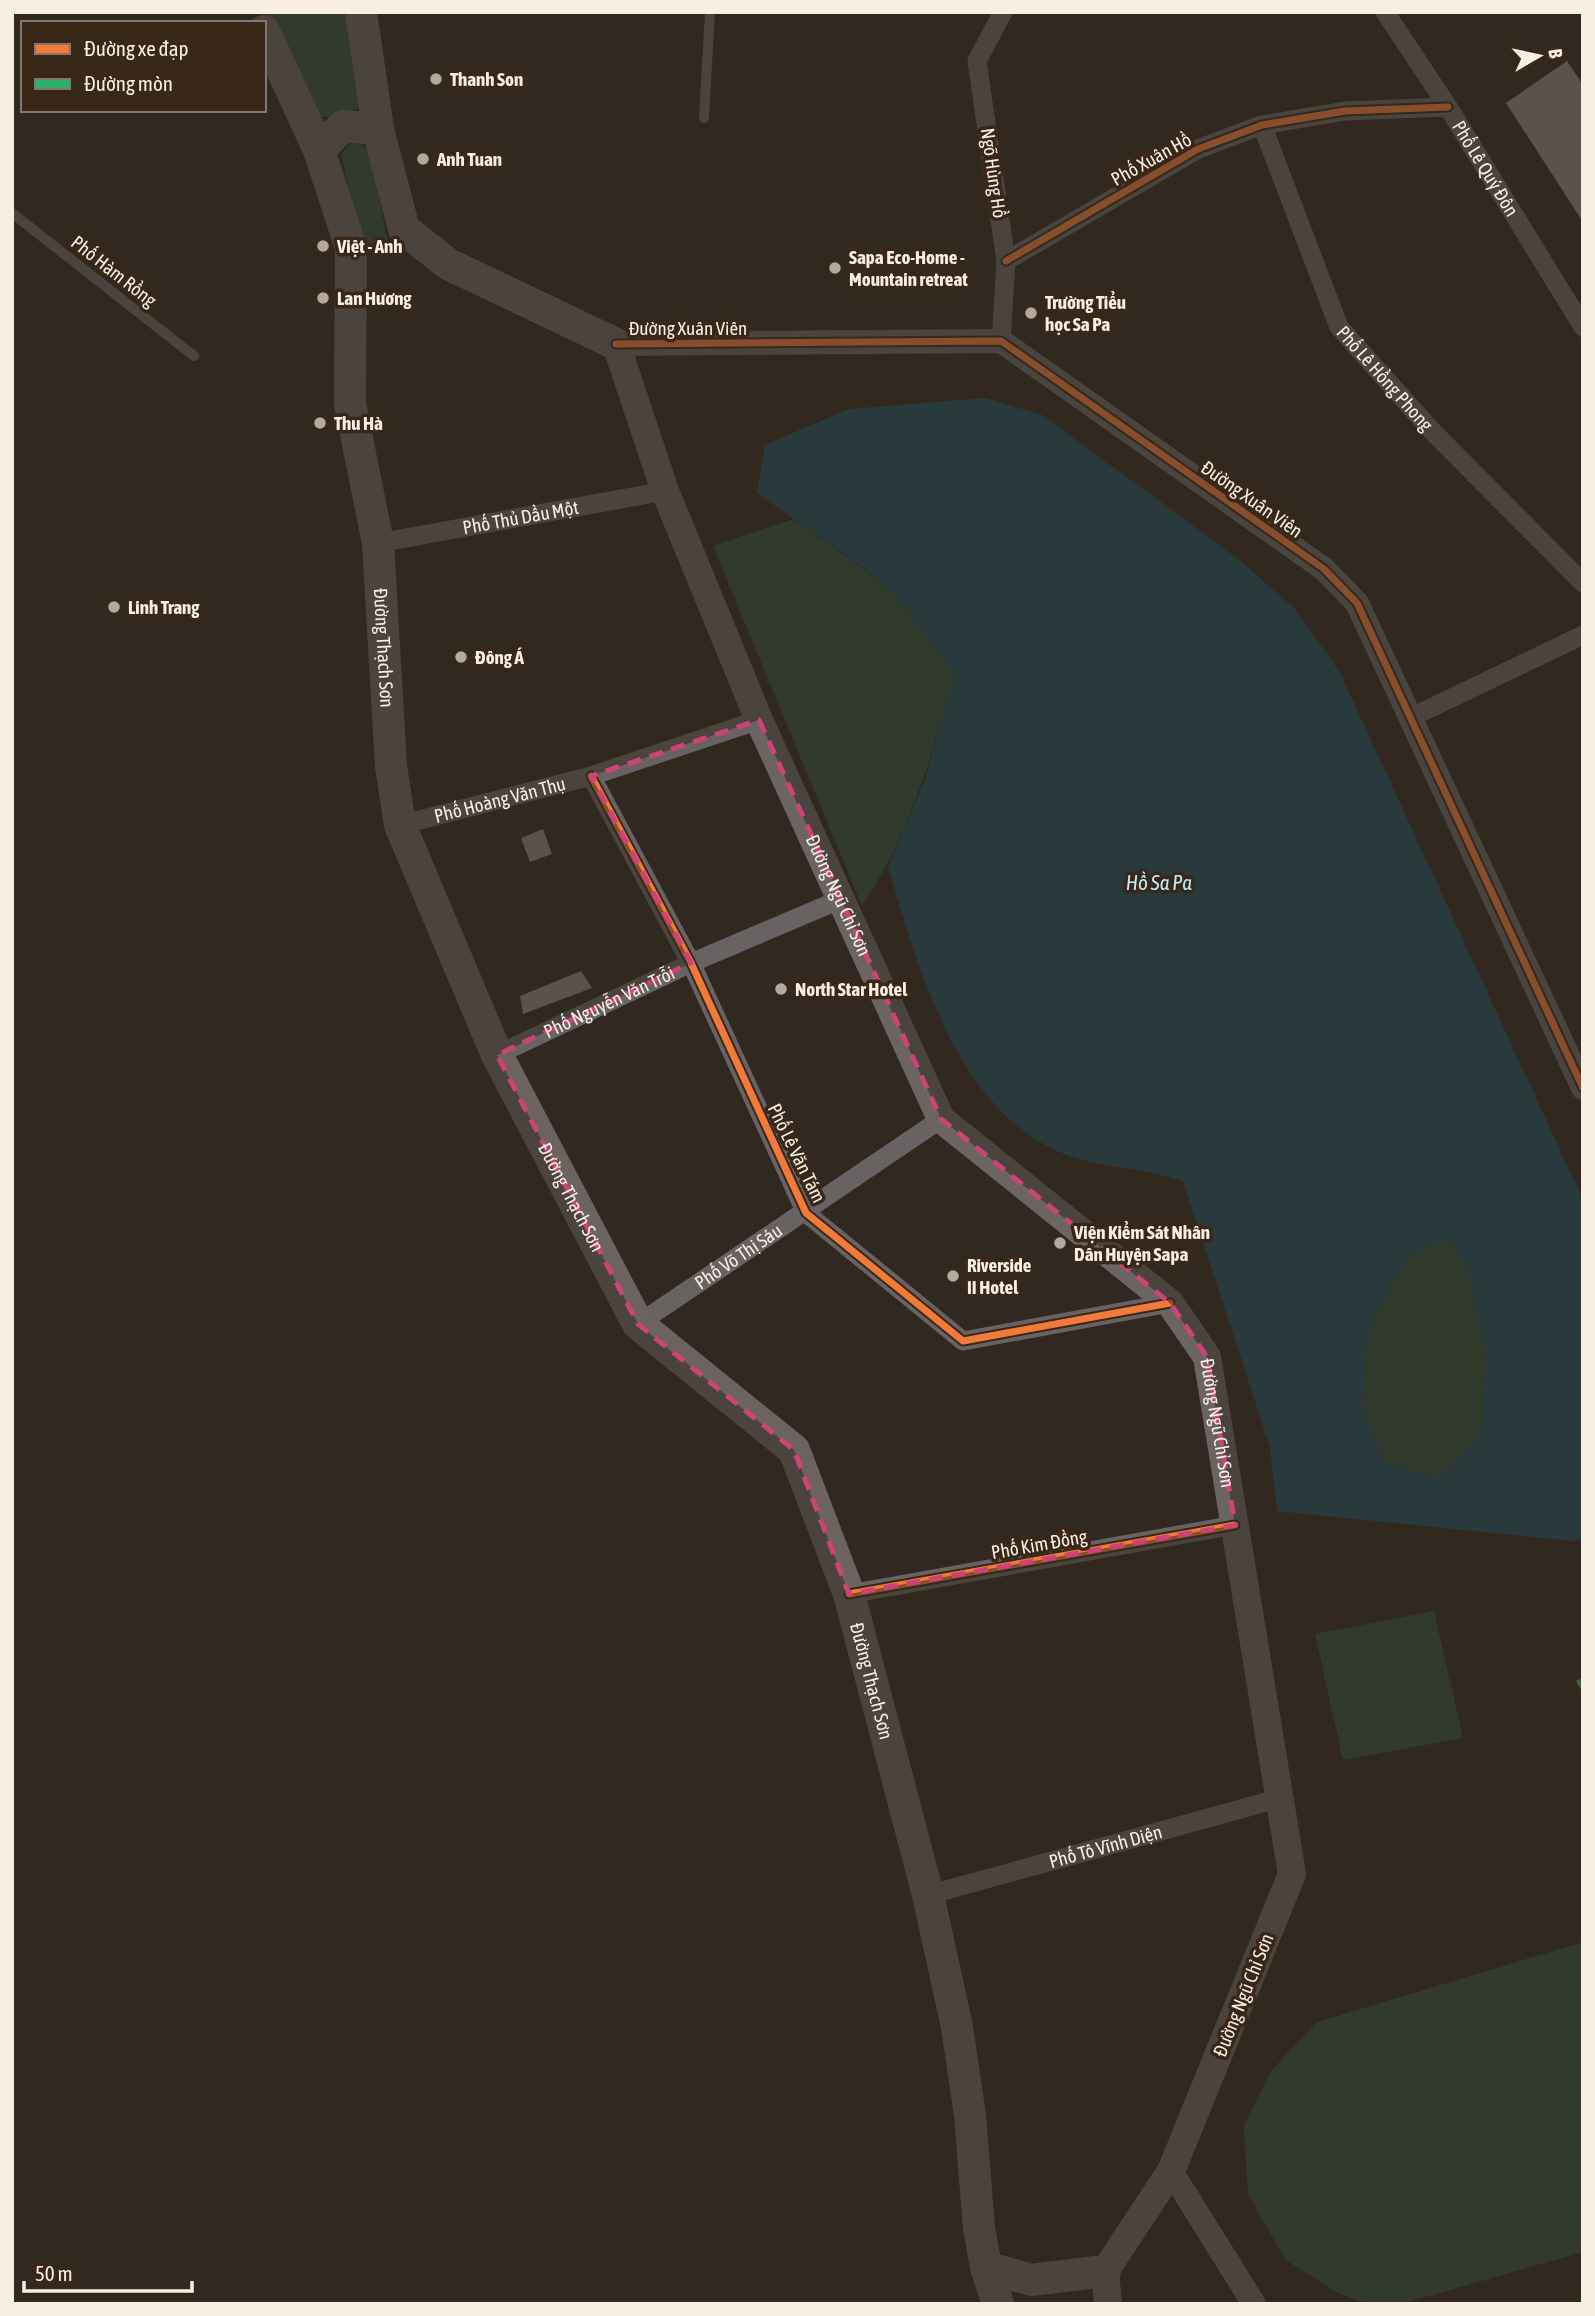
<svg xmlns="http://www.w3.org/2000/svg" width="1595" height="2316" font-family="'Asap Condensed',sans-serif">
	<rect width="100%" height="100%" fill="#312921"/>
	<g fill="#334d3c">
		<path d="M265,12H350L360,88L358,108C344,114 328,122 315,114Z"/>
		<path d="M355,139L371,153L388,244L362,248L341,154Z"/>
		<path d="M793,519L868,572L899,600L955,673C932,755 910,834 862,906L713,546Z"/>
		<path d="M1447,1238L1467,1265L1486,1347L1482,1434L1441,1480L1383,1461L1362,1410L1364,1353L1374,1318L1408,1256Z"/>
		<path d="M1434,1611L1463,1738L1343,1760L1315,1634Z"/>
		<path d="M1583,1942V2252L1401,2304H1367L1336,2292L1286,2260L1248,2195L1244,2126L1272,2070L1317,2022Z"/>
	</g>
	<path fill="#224f5d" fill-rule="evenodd" d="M986,398L1042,415L1237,558L1294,608L1339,671L1583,1200V1539L1573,1541L1277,1511L1270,1447L1183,1181C1147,1169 1109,1168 1073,1157C958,1118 919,970 888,867L925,780L955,673L899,600L869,572L757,493L765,445L849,409ZM1447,1239L1467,1265L1486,1347L1482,1433L1441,1479L1383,1461L1362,1410L1364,1353L1374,1318L1408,1256Z"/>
	<g fill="#8f847a">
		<path d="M1567,61L1583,85V222L1506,103Z"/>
		<path d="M543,829L552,854L530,862L521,838Z"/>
		<path d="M581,971L592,988L523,1014L520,996Z"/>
	</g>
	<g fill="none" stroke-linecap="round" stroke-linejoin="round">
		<g stroke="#696262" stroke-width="10">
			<path d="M704,118L710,12"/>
			<path d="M12,213L194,356"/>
		</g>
		<g stroke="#696262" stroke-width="19">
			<path id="s1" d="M1385,12L1448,107L1583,327"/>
			<path id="s2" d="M1262,125L1339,327L1434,433L1583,583"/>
			<path d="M1006,261L1198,149L1262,125L1345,111L1448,107"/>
			<path d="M1001,341L1006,261L977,61L1003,12"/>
			<path id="s3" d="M378,543L665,491"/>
			<path d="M1412,717L1583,635"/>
			<path d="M591,776L691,963L806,1213L963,1341L1170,1303"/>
			<path id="s4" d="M400,825L591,776L759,720"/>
			<path id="s5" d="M497,1055L691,963L839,900"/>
			<path id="s6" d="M638,1324L941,1119"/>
			<path d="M849,1594L1235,1525"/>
			<path id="s7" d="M928,1895L1281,1798"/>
		</g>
		<g stroke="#696262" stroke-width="24">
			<path d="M616,344L1001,341L1324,569L1357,603L1583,1088"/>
			<path d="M1171,2171L1254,2304"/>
		</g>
		<path stroke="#6c6462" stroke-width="28" id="s8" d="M616,344L665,491L759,720L941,1119L1170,1303L1207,1357L1292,1874L1171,2171L1105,2271L1108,2304"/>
		<g stroke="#6c6260" stroke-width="32">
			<path d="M361,12L378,129L404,229L448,264L616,344"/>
			<path id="s9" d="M264,31L319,150L351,248L350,404L378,543L391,766L400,825L497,1055L638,1324L794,1450L849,1594L928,1895L957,2027L970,2115L979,2228L986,2267L998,2304"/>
			<path d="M319,150L343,126L378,129"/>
			<path d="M986,2267L1031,2280L1105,2271"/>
		</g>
		<path stroke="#2db169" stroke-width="5" stroke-dasharray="10 5" stroke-linecap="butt" d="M1578,1680L1583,1688"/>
		<g stroke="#38281a" stroke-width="11">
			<g id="cycleway">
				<path d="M1006,261L1198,149L1262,125L1345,111L1448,107"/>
				<path d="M616,344L1001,341L1324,569L1357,603L1583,1088"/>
				<path d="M591,776L691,963L806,1213L963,1341L1170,1303"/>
				<path d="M849,1594L1235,1525"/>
			</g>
		</g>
		<use href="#cycleway" stroke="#f17a3a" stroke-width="7"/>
	</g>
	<path d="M0 0H1595V2316H0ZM759,720L941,1119L1170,1303L1207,1357L1235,1525L849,1594L794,1450L638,1324L497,1055L691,963L591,776Z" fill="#312921" fill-opacity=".55" fill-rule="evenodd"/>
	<path fill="none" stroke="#cd4376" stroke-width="5" stroke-dasharray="14 9" stroke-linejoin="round" d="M759,720L941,1119L1170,1303L1207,1357L1235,1525L849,1594L794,1450L638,1324L497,1055L691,963L591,776Z"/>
	<g fill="#b2a9a0" stroke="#38281a" stroke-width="2.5">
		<circle cx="436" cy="79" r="7"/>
		<circle cx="423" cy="159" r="7"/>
		<circle cx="323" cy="246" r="7"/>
		<circle cx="835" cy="268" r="7"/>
		<circle cx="323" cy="298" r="7"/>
		<circle cx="1031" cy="313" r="7"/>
		<circle cx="320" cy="423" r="7"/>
		<circle cx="114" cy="607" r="7"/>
		<circle cx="461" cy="657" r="7"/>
		<circle cx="781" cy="989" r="7"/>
		<circle cx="1060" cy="1243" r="7"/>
		<circle cx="953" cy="1276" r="7"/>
	</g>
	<g text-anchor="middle" stroke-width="7" stroke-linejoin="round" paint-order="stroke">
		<g font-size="19" font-weight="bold" fill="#f8eee4" stroke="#38281a" text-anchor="start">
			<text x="450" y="86">Thanh Son</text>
			<text x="437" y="166">Anh Tuan</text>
			<text x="337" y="253">Việt - Anh</text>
			<text x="849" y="264">Sapa Eco-Home -<tspan x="849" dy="22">Mountain retreat</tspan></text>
			<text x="337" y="305">Lan Hương</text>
			<text x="1045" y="309">Trường Tiểu<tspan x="1045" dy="22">học Sa Pa</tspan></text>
			<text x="334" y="430">Thu Hà</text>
			<text x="128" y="614">Linh Trang</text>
			<text x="475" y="664">Đông Á</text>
			<text x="795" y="996">North Star Hotel</text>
			<text x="1074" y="1239">Viện Kiểm Sát Nhân<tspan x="1074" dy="22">Dân Huyện Sapa</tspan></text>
			<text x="967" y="1272">Riverside<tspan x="967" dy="22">II Hotel</tspan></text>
		</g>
		<g font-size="19" fill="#f8eee4" stroke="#38281a">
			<text transform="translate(1151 159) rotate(-29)" y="7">Phố Xuân Hồ</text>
			<text dy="7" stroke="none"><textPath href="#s1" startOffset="186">Phố Lê Quý Đôn</textPath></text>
			<text transform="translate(994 173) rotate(82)" y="7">Ngõ Hùng Hồ</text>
			<text transform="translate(114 271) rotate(38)" y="7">Phố Hàm Rồng</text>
			<text x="688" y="335">Đường Xuân Viên</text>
			<text dy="7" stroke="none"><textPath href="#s2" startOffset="285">Phố Lê Hồng Phong</textPath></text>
			<text transform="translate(1252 499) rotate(35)" y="7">Đường Xuân Viên</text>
			<text dy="7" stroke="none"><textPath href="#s3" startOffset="145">Phố Thủ Dầu Một</textPath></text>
			<text dy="7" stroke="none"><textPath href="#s9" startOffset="637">Đường Thạch Sơn</textPath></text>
			<text dy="7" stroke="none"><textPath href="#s4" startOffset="103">Phố Hoàng Văn Thụ</textPath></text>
			<text dy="7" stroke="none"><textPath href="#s8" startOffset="595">Đường Ngũ Chỉ Sơn</textPath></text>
			<text dy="7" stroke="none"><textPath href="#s5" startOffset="124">Phố Nguyễn Văn Trỗi</textPath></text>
			<text transform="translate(797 1153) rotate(64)" y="7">Phố Lê Văn Tám</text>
			<text dy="7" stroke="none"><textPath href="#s9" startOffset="1225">Đường Thạch Sơn</textPath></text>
			<text dy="7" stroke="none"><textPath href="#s6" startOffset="121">Phố Võ Thị Sáu</textPath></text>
			<text dy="7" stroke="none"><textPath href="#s8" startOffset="1267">Đường Ngũ Chỉ Sơn</textPath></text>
			<text transform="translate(1039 1544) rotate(-10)" y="7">Phố Kim Đồng</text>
			<text dy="7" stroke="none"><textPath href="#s9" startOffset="1813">Đường Thạch Sơn</textPath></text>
			<text dy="7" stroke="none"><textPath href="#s7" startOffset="184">Phố Tô Vĩnh Diện</textPath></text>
			<text transform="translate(1243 1995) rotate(-68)" y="7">Đường Ngũ Chỉ Sơn</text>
		</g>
		<g font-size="21" font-style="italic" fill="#beedff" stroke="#38281a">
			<text x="1159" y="890">Hồ Sa Pa</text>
		</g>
	</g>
	<rect width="1595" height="2316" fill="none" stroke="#f8eee4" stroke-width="28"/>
	<rect x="21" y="21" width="245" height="91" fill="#38281a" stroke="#85776b" stroke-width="2"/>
	<rect x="35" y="44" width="35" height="10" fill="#f17a3a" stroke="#85776b" stroke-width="2"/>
	<text x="84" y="56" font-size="21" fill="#f8eee4">Đường xe đạp</text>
	<rect x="35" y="79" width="35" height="10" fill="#2db169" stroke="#85776b" stroke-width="2"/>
	<text x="84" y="91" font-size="21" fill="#f8eee4">Đường mòn</text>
	<g transform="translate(1539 56) rotate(81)" stroke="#38281a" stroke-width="5" paint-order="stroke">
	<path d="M0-5L12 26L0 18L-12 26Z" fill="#f8eee4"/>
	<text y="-10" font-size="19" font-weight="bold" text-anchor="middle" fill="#f8eee4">B</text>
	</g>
	<path d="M24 2281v10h168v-10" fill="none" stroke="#f8eee4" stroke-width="3.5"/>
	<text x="35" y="2281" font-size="21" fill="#f8eee4" stroke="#38281a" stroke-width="5" paint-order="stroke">50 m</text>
</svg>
